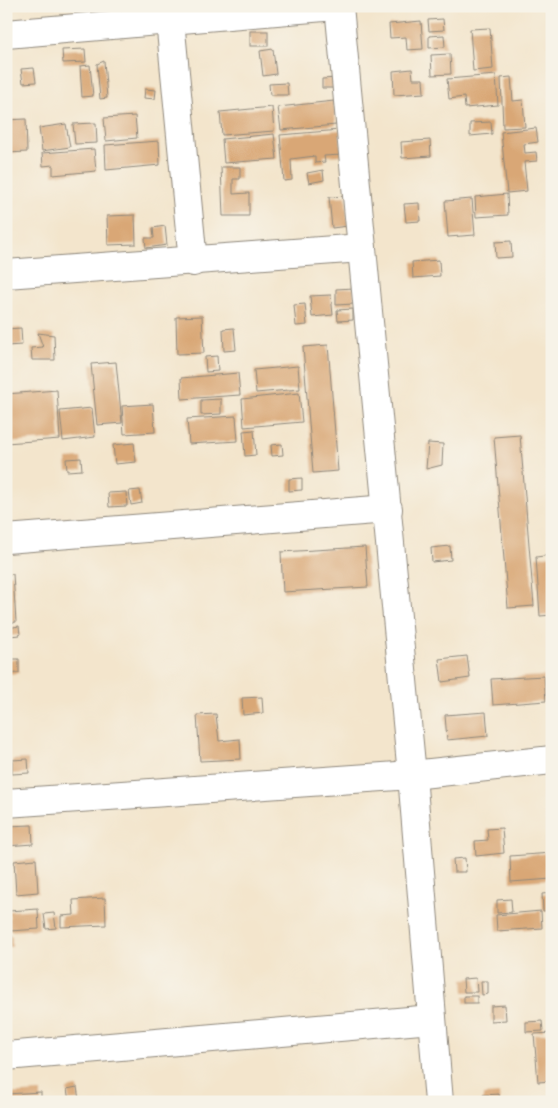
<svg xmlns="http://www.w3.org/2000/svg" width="558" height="1108" font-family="Caveat,sans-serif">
	<rect width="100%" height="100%" fill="#f7f3e8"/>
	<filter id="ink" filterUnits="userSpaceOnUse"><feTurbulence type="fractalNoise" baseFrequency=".02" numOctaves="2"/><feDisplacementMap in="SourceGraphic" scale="10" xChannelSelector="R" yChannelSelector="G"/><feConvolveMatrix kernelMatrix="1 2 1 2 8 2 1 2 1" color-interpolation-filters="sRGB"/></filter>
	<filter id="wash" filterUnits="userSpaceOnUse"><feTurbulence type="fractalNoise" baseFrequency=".0096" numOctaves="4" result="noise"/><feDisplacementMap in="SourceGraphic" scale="20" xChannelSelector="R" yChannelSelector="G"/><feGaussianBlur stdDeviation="1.12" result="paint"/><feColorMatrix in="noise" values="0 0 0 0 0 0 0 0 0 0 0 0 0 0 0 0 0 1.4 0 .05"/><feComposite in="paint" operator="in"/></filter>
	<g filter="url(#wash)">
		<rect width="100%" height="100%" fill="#f3e5cc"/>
		<g id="blocks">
			<g fill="#d9a776">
				<path d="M443,19L444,30L429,31L428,20Z"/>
				<path d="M421,21L423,49L407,50L406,37L390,38L389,24Z"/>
				<path d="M490,28L493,69L473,71L470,29Z"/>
				<rect x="250" y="31" width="18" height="15"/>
				<path d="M444,35L445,47L429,48V36Z"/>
				<path d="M85,49L86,62L63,63L62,50Z"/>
				<path d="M273,49L276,74L263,76L260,51Z"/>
				<path d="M450,54L451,74L432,75L431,55Z"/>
				<path d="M104,61L107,98L100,99L97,64Z"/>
				<path d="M90,65L93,96L82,97L80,66Z"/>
				<path d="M34,68L36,82L23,83L21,69Z"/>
				<path d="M412,69L413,79H423L424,93L394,95L393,71Z"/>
				<path d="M496,75L498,105L465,108L464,97L449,99L447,79Z"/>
				<path d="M511,77L513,101L523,100L525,127L503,128L501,78Z"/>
				<path d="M337,78V88H322V79Z"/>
				<path d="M287,83L288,95H270L269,84Z"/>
				<path d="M145,89L156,90L155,99L144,98Z"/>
				<path d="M334,101L336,125L281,130L278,107Z"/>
				<path d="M272,107L274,131L222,135L220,112Z"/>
				<path d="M135,116L137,138L106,141L104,118Z"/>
				<path d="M26,119L27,152L6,153V120Z"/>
				<path d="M491,122L492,134L470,136V123Z"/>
				<path d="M96,123L97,143L75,144L73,124Z"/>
				<path d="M66,124L70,147L42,151L39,128Z"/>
				<path d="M536,128L538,142L524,144L525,153L536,152L537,161L524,162L527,191L507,193L501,132Z"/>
				<path d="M340,130L342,155L324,156L325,162L315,163V156L291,159L292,180L284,181L280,135Z"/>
				<path d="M274,134L277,159L224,163L222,139Z"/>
				<path d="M430,140L431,156L402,158L401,142Z"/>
				<path d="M159,141L160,165L106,170L105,145Z"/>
				<path d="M94,149L96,171L53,175V165L43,166L42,153Z"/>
				<path d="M221,167H240V179H233V194L249,193V216H223Z"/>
				<path d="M323,170L324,180L309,183L307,173Z"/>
				<path d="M507,194L508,215L476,217L475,197Z"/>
				<path d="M346,196L348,226L332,228L329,197Z"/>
				<path d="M472,199L475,235L448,237L445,201Z"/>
				<path d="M419,203L420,221L406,222L404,204Z"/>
				<path d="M135,215L136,244L108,245L107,216Z"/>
				<path d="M165,226L167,245L146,248L145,238H154L153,228Z"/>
				<path d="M511,241L512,257L496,258L495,242Z"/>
				<path d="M439,260L440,276L413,278L412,262Z"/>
				<path d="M354,288V304L336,305V289Z"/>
				<path d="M331,295L333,315L312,317L310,296Z"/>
				<path d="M305,304L307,325L296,326L294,305Z"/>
				<path d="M353,309V320L338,321L337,310Z"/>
				<path d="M202,316L204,353L177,354L176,317Z"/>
				<path d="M21,328L22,345L6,346V329Z"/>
				<path d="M234,328L236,350L224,351L223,329Z"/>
				<path d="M38,333L54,335L55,360H32L31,348L43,347Z"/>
				<path d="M328,345L338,471L313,473L303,347Z"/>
				<path d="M217,356L218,371L206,372L205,357Z"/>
				<path d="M116,362L122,423L97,425L91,364Z"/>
				<path d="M298,366L300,389L256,393L254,370Z"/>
				<path d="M238,373L240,395L182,399L181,378Z"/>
				<path d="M57,390L60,439L6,443V394Z"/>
				<path d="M299,393L302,422L244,427L242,399Z"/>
				<path d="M221,399V414L201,415V400Z"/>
				<path d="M153,404L155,432L124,434L122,406Z"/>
				<path d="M92,408L95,437L63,441L60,411Z"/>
				<path d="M236,416L238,441L189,444L187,419Z"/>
				<path d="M254,430L256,455L245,456L243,431Z"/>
				<path d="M520,435L534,606L508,608L494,437Z"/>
				<path d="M134,443L136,462L115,464L113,445Z"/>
				<path d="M428,443L443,444L442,465L426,469Z"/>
				<path d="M282,444L283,455L272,456L271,445Z"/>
				<path d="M81,458L82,470L67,471L66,459Z"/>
				<path d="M302,478V490L289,491V479Z"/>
				<path d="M140,490L142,503L131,505L129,491Z"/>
				<path d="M126,492L127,506L109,507L108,493Z"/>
				<path d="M450,546L451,560L432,562L431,548Z"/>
				<path d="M365,547L368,587L283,592L281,552Z"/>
				<path d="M552,555V615L540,616L536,557Z"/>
				<path d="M13,574L16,622L6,623V575Z"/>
				<path d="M19,626L20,635L9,636L8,628Z"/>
				<path d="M467,656L470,678L442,682L439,659Z"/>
				<path d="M6,659H19V673L6,674Z"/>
				<path d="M544,676L546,701L493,705L491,679Z"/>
				<path d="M262,697L263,713L243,715L242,698Z"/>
				<path d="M486,712L488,736L447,740L445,715Z"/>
				<path d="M216,714L219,741L240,739L241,759L200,761L197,715Z"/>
				<path d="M28,759L29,773L12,774V760Z"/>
				<path d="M32,825L33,844L6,846V826Z"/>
				<path d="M502,828L504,853L476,856L475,841L488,840L487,829Z"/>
				<path d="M552,853V879L511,882L510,856Z"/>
				<path d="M465,858L466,872H454L453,859Z"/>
				<path d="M36,859L38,892L16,894L14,861Z"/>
				<path d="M552,893V910L543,911L542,894Z"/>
				<path d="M105,898L106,925L61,927V916L74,915L73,900Z"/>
				<path d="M511,899L512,912L497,913V900Z"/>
				<path d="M38,909L39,929L10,931L9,911Z"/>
				<path d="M541,911L542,928L497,931L496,915Z"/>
				<path d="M54,913L56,928L46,929L44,914Z"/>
				<rect x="6" y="936" width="6" height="11"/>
				<path d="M476,978L477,992H464L463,979Z"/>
				<path d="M481,981H488V994L482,995Z"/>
				<rect x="464" y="996" width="13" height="7"/>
				<path d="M505,1005L506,1020L491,1021V1006Z"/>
				<path d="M542,1021L543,1031L526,1032V1022Z"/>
				<path d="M552,1033V1081L538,1082L534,1034Z"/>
				<path d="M77,1087L79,1100L69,1101L67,1089Z"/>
				<path d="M41,1092V1102H6V1094Z"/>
				<path d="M499,1094L500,1102H483V1095Z"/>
			</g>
		</g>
	</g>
	<g filter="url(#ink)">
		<use href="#blocks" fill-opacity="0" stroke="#8f887c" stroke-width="1"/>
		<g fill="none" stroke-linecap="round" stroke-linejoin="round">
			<g stroke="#8f887c" stroke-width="30">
				<g id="minor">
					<path d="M339,6L412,775L439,1102"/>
					<path d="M170,20L193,262"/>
					<path d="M6,34L336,6"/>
					<path d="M6,274L362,248"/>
					<path d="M6,539L388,509"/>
					<path d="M6,803L412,775L552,760"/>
					<path d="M6,1056L432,1019"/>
				</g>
			</g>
			<use href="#minor" stroke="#fff" stroke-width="28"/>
		</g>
	</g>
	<rect width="558" height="1108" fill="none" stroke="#f7f3e8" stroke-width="25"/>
</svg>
